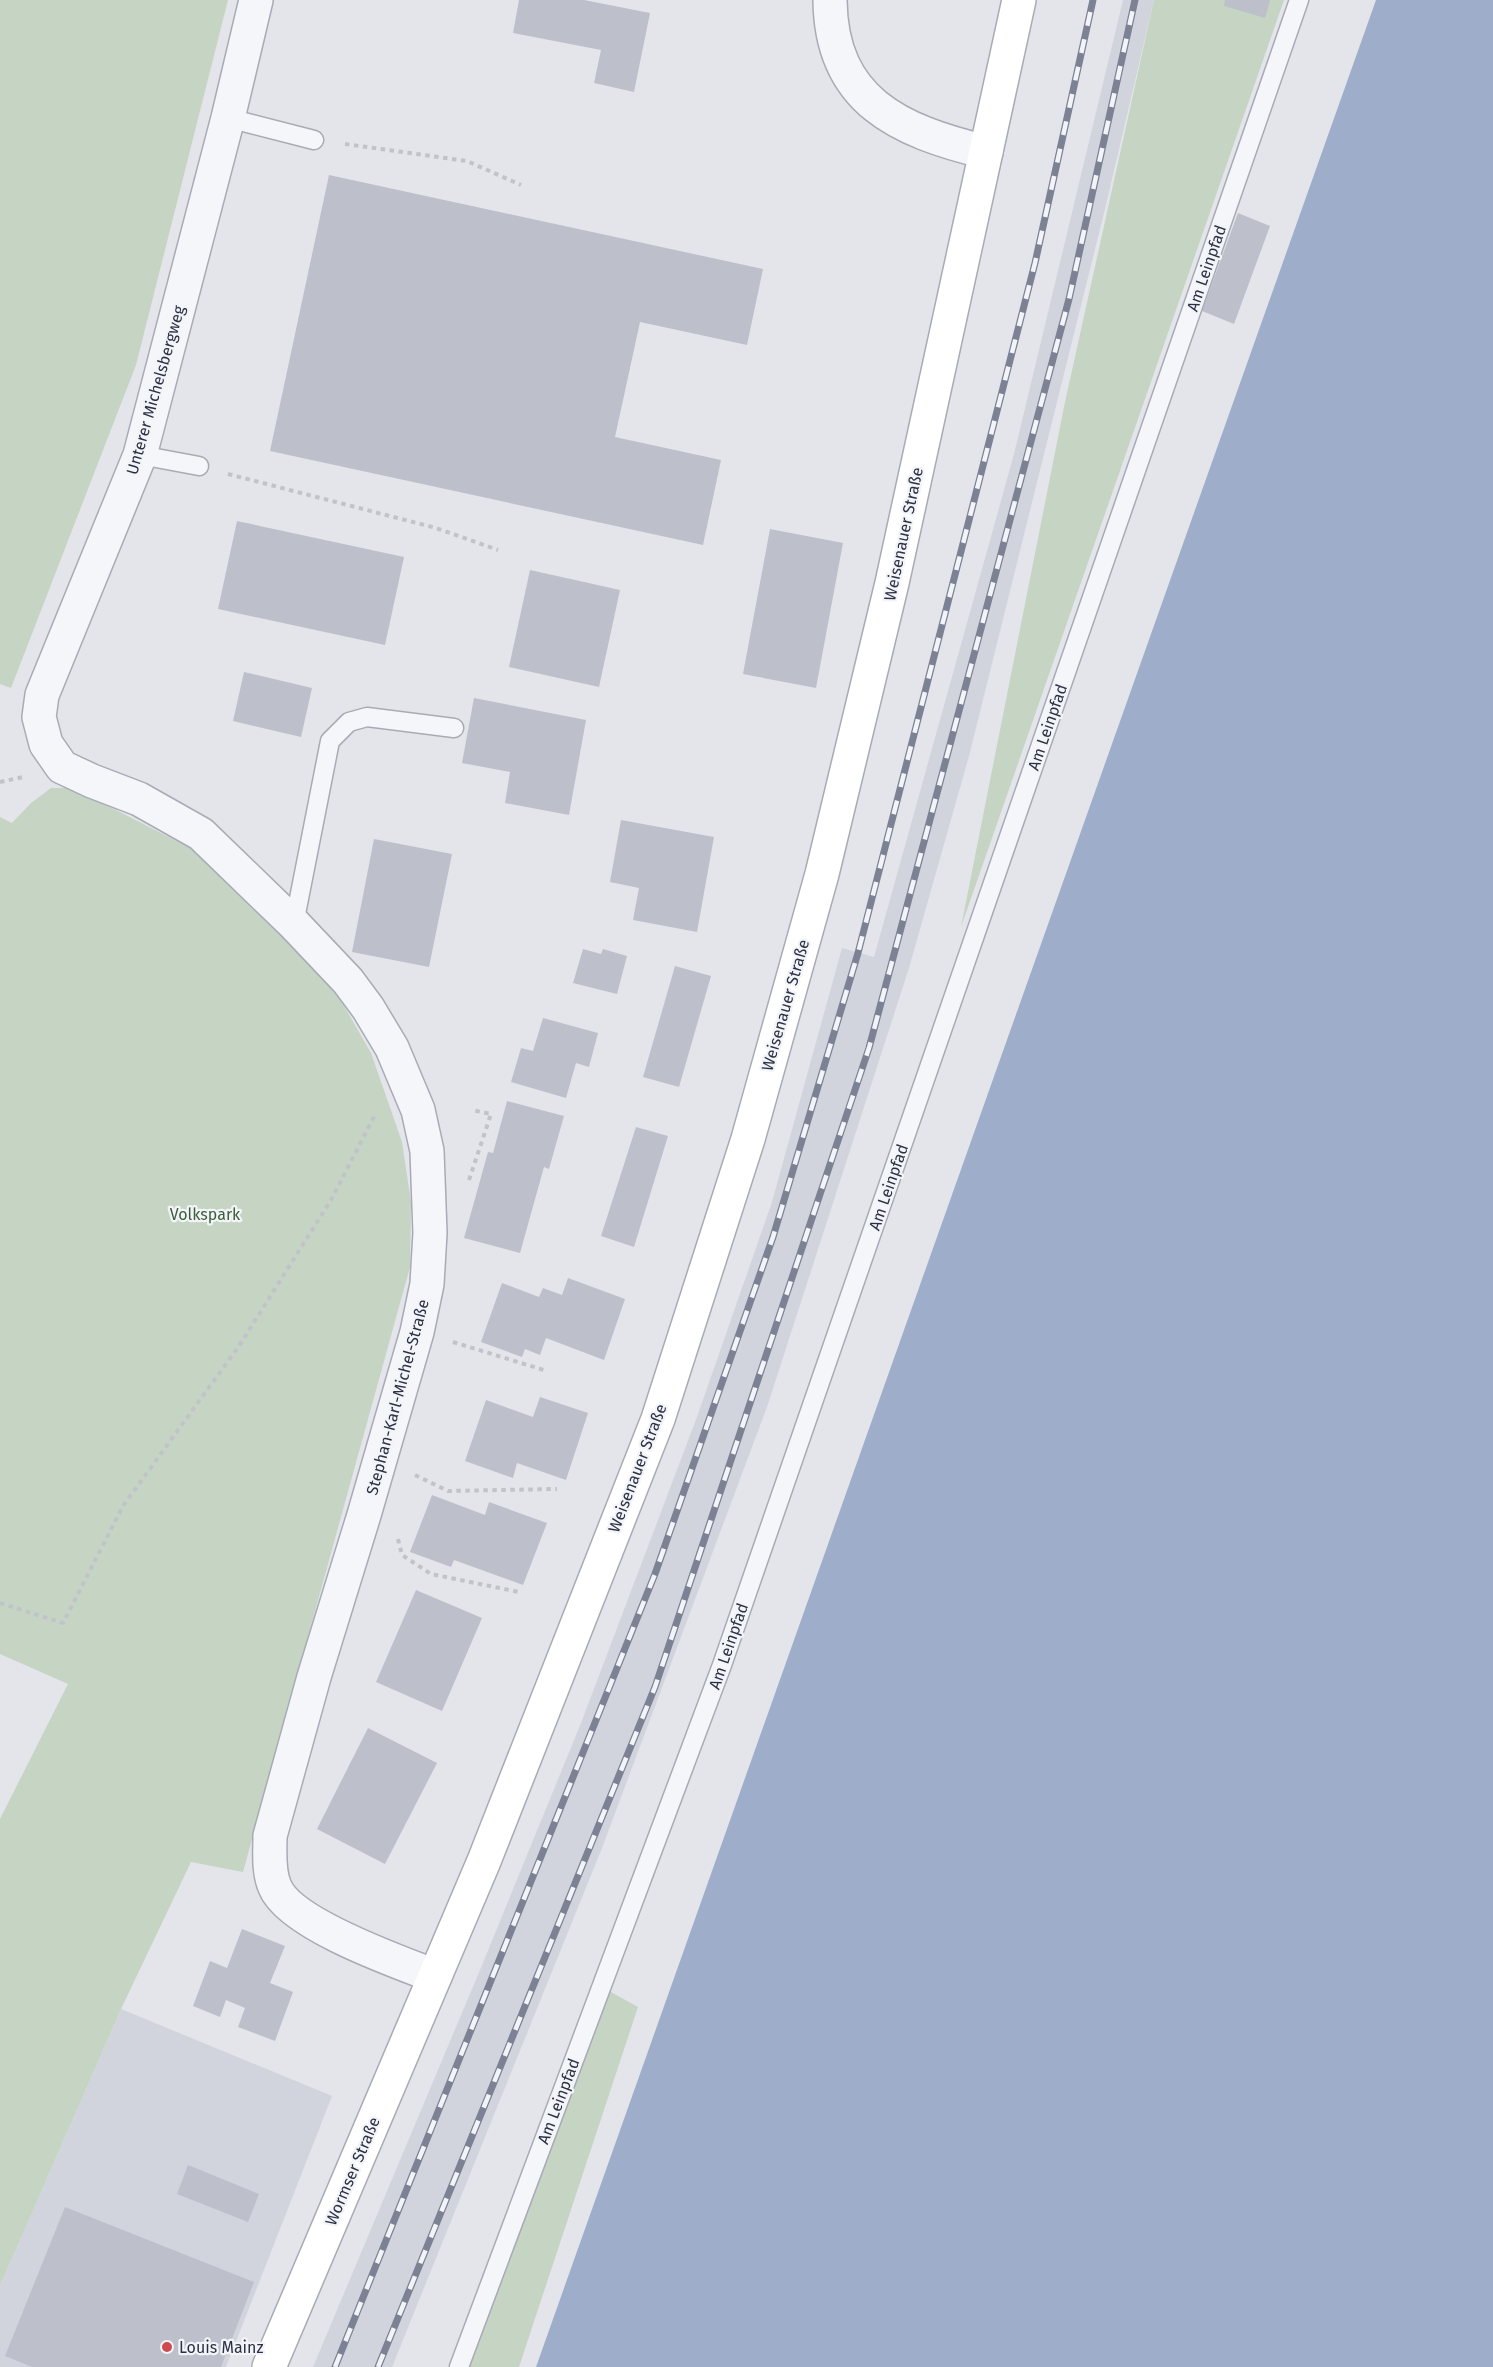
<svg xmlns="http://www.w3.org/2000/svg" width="1493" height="2367" font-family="'Fira Sans',sans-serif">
	<rect width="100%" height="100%" fill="#e3e5eb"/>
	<g fill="#d1d4dd">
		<path d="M1123,0H1154L1105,209L969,756L909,968L767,1407L602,1848L392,2367H313L480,1970L581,1723L697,1417L772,1202L842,948L874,957L1014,454Z"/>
		<path d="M121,2009L332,2096L226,2367H0V2286Z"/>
	</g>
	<g fill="#c6d4c4">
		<path d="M0,0H228L136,365L11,688L0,684Z"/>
		<path d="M1154,0H1284L961,927L1065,402Z"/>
		<path d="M51,788H73L204,855L255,902L340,999L371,1053L402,1142L411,1202L410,1267L243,1872L191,1862L121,2009L0,2286V1819L68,1684L0,1654V817L12,823L31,803Z"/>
		<path d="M609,1991L638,2007L519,2367H468Z"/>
	</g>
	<path fill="#9eaeca" d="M1376,0H1493V2367H536Z"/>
	<g fill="#bdc0ca">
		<path d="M519,0H584L650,13L634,92L594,83L601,50L513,33Z"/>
		<path d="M1225,0H1270L1265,18L1224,6Z"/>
		<path d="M329,175L763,269L747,345L640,322L615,437L721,460L703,545L270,451Z"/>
		<path d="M1238,213L1270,226L1234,324L1202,311Z"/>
		<path d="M237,521L404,557L385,645L218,609Z"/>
		<path d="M770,529L843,543L816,688L743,674Z"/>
		<path d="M530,570L620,590L599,687L509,667Z"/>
		<path d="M244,672L312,688L301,737L233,721Z"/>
		<path d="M474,698L586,720L569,815L505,803L510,772L462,763Z"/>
		<path d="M621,820L714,837L697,932L633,920L639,888L610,882Z"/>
		<path d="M374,839L452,854L429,967L352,952Z"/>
		<path d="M583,949L601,954L603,949L627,956L617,994L573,983Z"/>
		<path d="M675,966L711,976L679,1087L643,1077Z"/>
		<path d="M543,1018L598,1033L589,1067L576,1063L566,1098L511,1082L521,1048L533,1051Z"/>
		<path d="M507,1101L564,1116L549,1169L544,1167L520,1253L464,1238L488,1152L493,1153Z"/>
		<path d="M636,1127L668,1136L634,1247L601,1236Z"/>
		<path d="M568,1278L625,1299L604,1360L546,1338L540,1355L525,1349L522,1357L481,1342L502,1283L539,1297L543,1288L562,1295Z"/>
		<path d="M540,1397L588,1413L566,1480L517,1463L513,1478L465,1461L486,1400L533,1417Z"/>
		<path d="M432,1495L485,1515L489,1502L547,1523L523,1585L454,1560L451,1567L410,1552Z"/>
		<path d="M416,1590L482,1618L442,1711L376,1682Z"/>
		<path d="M368,1728L437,1763L385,1864L317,1829Z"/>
		<path d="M242,1929L285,1946L270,1983L293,1992L275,2041L238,2027L245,2008L226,2000L220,2017L193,2006L210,1961L227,1968Z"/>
		<path d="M188,2165L259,2194L248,2222L177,2194Z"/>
		<path d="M65,2207L254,2282L221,2367H32L5,2356Z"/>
	</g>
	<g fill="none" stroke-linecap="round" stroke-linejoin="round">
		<g stroke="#a8abb5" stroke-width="21">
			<g id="service">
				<path d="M228,118L314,140"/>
				<path d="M140,455L199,466"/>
				<path d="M294,924L330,741L349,722L367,717L454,728"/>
				<path d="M459,2367L722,1665L1299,0"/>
			</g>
		</g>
		<g stroke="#a8abb5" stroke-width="36">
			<g id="minor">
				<path d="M256,0L228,118L140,455L42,695L39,717L46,744L62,767L92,781L139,799L201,834L294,924L348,981L368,1008L392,1048L418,1110L427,1151L430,1233L427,1284L417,1332L364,1515L314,1677L270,1836C270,1852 268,1872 275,1887C290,1924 398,1962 435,1976"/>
				<path d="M830,0C831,101 899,131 986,152"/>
			</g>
		</g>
		<g stroke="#a8abb5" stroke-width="36">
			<path id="secondary" d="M269,2367L484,1861L658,1419L748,1139L822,874L892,583L1019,0"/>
		</g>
		<g stroke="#c0c3ca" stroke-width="4" stroke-dasharray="4.5 4.5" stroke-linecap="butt">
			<path d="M345,144L467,161L521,185"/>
			<path d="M228,474L436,528L498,550"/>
			<path d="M0,782L23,777"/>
			<path d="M469,1180L491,1114L472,1110"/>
			<path d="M453,1342L547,1371"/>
			<path d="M415,1475L448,1491L557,1489"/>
			<path d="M398,1539L402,1555L431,1574L519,1592"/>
			<path d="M0,1603L63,1623L123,1506L239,1346L331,1200L376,1113"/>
		</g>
		<use href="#service" stroke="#f5f6f9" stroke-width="18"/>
		<use href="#minor" stroke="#f5f6f9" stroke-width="33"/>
		<use href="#secondary" stroke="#fff" stroke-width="33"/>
		<g stroke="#7c8294" stroke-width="7">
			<g id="rail">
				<path d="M335,2367L655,1574L773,1237L858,953L1035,263L1093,0"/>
				<path d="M378,2367L655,1687L869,1048L1069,299L1135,0"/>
			</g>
		</g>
		<use href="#rail" stroke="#f2f4f8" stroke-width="4.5" stroke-dasharray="14" stroke-linecap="butt"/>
	</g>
	<circle fill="#cd4a4f" stroke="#f2f4f8" stroke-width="2" cx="167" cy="2347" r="6"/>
	<g text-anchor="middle" stroke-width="4.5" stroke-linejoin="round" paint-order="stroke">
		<g font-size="16" fill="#2b3143" stroke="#f2f4f8">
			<text transform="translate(1206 268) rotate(-71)" y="6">Am Leinpfad</text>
			<text transform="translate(155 390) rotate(-74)" y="6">Unterer Michelsbergweg</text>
			<text transform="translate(903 534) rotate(-78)" y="6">Weisenauer Straße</text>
			<text transform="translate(1047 727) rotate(-71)" y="6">Am Leinpfad</text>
			<text transform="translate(785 1005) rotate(-74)" y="6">Weisenauer Straße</text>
			<text transform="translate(888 1187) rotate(-71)" y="6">Am Leinpfad</text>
			<text transform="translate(397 1397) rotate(-75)" y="6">Stephan-Karl-Michel-Straße</text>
			<text transform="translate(637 1468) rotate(-69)" y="6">Weisenauer Straße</text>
			<text transform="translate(728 1646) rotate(-71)" y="6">Am Leinpfad</text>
			<text transform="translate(558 2101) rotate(-69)" y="6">Am Leinpfad</text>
			<text transform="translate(352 2171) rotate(-67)" y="6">Wormser Straße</text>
		</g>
		<g font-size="16" fill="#3b5e38" stroke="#f2f4f8">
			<text x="205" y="1220">Volkspark</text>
		</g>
		<g font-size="16" fill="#2b3143" stroke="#f2f4f8" text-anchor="start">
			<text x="179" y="2353">Louis Mainz</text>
		</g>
	</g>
</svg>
